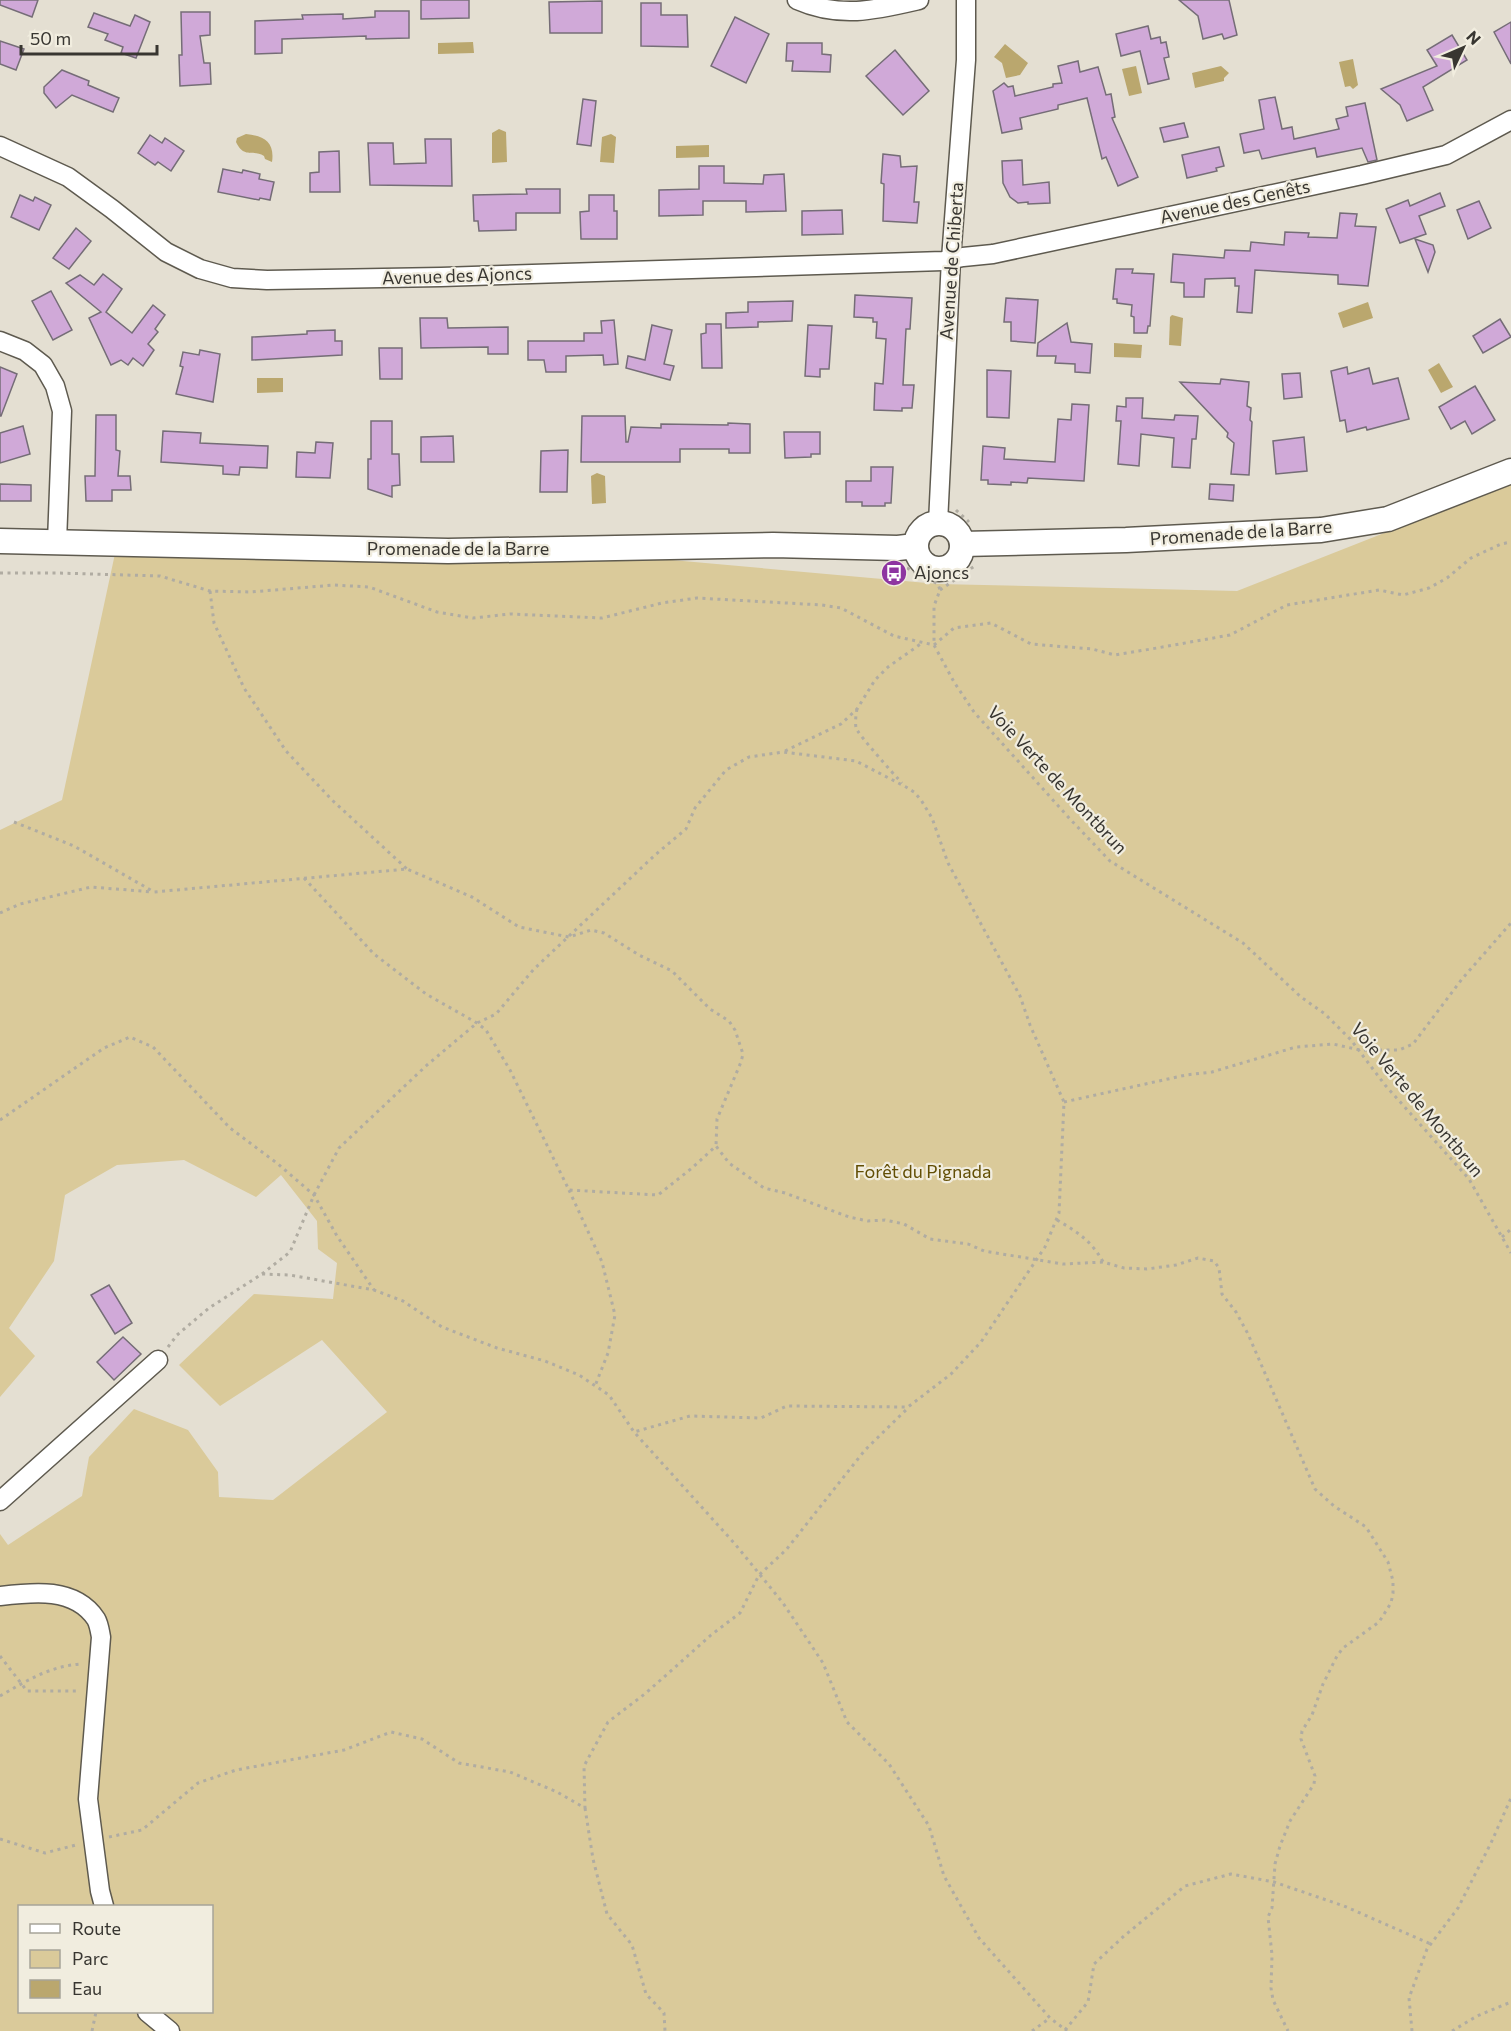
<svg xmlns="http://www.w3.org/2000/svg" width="1511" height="2031" font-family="Commissioner,sans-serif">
	<rect width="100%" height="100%" fill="#e4dfd2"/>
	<path fill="#daca9a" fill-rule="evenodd" d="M1511,483V2031H0V1534L8,1545L82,1496L89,1457L134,1409L188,1430L218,1472L219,1497L273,1500L387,1412L322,1340L220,1406L179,1365L254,1294L333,1299L337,1263L318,1249L317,1221L281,1175L256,1197L184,1160L117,1165L65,1195L54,1261L9,1328L35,1356L0,1397V830L62,800L116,549L515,546L938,584L1237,591ZM20,1906H212V2012H20Z"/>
	<g fill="#baa76e">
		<path d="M473,42L474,53L438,54V43Z"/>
		<path d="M1005,44L1028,63L1020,75L1006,78L1002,63L994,57Z"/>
		<path d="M1353,59L1358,85L1353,89L1350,86L1345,87L1339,62Z"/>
		<path d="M1136,66L1142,93L1129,96L1122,69Z"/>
		<path d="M1221,66L1229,73L1224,78V81L1195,88L1192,73Z"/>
		<path d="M499,129L506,132L507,162L492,163V133Z"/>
		<path d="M246,134C264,136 275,142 272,162L265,159L264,156C253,149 244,159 236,142L237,138Z"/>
		<path d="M611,134L616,137L614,163L600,162L602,137Z"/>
		<path d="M709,145V157L676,158V146Z"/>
		<path d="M1368,302L1373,318L1343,328L1338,313Z"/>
		<path d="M1172,315L1183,318L1181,346L1169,345L1170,317Z"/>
		<path d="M1114,343L1142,345L1141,358L1114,357Z"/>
		<path d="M1439,363L1453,387L1441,393L1428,370Z"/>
		<path d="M257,378H283V392L257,393Z"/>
		<path d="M597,473L605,476L606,503L592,504L591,476Z"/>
	</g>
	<g fill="#d0a9d8" stroke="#756d77" stroke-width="1.5">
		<path d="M0,0H38L32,17L0,5Z"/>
		<path d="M421,0H469V18L421,19Z"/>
		<path d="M1179,0H1229L1237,35L1224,39L1222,34L1203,39L1198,16Z"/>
		<path d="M602,1V33H550L549,2Z"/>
		<path d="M641,3H661V15H687L688,47L641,46Z"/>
		<path d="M375,11H409V38L366,39V36L282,39V53L255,54V21L303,19L302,15L343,14V19L375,17Z"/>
		<path d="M181,12H210V35L200,36L204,63H210L211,84L180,86L179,55H182Z"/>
		<path d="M94,13L130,26L135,15L150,22L136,58L121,53L123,47L105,40L108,34L88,27Z"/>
		<path d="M735,17L769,34L746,83L711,66Z"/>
		<path d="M1511,22V64L1494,32Z"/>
		<path d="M1148,26L1151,39L1160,37L1161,43L1166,42L1169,57L1164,58L1169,79L1148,84L1140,51L1121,56L1116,34Z"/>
		<path d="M1452,35L1467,60L1423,87L1433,110L1407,121L1400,105L1381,89L1437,66L1427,50Z"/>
		<path d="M0,41L24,49L16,70L0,64Z"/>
		<path d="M787,43H822V54L831,55L830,72L792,71L793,61H786Z"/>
		<path d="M895,50L929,91L903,115L866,76Z"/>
		<path d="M1078,61L1080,72L1098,67L1106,95L1111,94L1115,117L1112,118L1138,177L1118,186L1106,157L1102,159L1087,98L1058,105V109L1020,118L1022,129L1002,133L993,91L1004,83L1008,87L1013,86L1015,96L1053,87V84L1062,83L1058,66Z"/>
		<path d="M62,70L89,81L88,85L119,98L113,112L72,95L56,108L44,93V87Z"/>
		<path d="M1275,97L1282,129L1292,127L1294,139L1339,129L1336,119L1348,116L1346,107L1365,103L1377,160L1368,162L1362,148L1317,157L1315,148L1262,159L1259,150L1244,153L1240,134L1264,129L1259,100Z"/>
		<path d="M583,99L596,101L591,146L577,144Z"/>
		<path d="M1184,123L1188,137L1164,142L1160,128Z"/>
		<path d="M150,135L162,143L165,138L184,151L171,171L158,162L155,165L138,153Z"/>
		<path d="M425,139H451L452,186L370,185L368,143H393L394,164L426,163Z"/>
		<path d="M1219,147L1224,166L1216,168L1217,171L1187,178L1182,155Z"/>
		<path d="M339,151L340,192H310V173L319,172V152Z"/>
		<path d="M883,154L900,156L901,167L917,166L914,202H919L917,223L883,221L884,184L881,183Z"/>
		<path d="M1022,160L1023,185L1049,182L1050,203L1028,204V202L1018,203L1010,197L1003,183L1002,161Z"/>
		<path d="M699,166H724V183L763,184L764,175L784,174L786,211L746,212V201H703V215L659,216V190L699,189Z"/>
		<path d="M223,169L242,173L243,170L260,174L259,179L274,182L270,200L260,198L259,200L218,192Z"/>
		<path d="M526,189H560V213H516V230L479,231L478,221H474L473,195L527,194Z"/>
		<path d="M1440,193L1445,206L1419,216L1426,234L1400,243L1386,209L1408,200L1410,206Z"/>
		<path d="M20,195L33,201L35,197L51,205L39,230L11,217Z"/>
		<path d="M589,195H614V211H617V239H581L580,212L589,211Z"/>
		<path d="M1479,201L1491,228L1468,239L1457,210Z"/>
		<path d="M842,210L843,234L802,235V211Z"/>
		<path d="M1340,213L1357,214L1355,226L1376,227L1368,286L1338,284V275L1255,270L1252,313L1237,312L1239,286H1235V278L1205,279L1204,297H1184V283L1171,282L1173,254L1224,258L1225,250L1250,251L1251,242L1284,245L1285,232L1309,233L1308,237L1337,238Z"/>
		<path d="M76,228L91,241L69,269L53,258Z"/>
		<path d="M1415,239L1433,245L1435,252L1428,272Z"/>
		<path d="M1116,269H1133L1132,273L1154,274L1150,326H1148L1147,333H1134V317L1131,316L1132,305L1117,303V299H1113Z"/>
		<path d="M103,274L122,289L106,312L132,333L153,305L165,315L155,329L158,332L148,344L154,350L143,366L133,358L128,365L121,360L111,365L89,318L101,312L66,283L80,275L94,285Z"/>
		<path d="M51,291L72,330L53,340L32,301Z"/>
		<path d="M855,295L912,298L910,329H906L903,385H914L912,408H902V411L874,410L875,383L883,384L886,339L876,338L877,322H873V318L854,317Z"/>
		<path d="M1006,298L1038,300L1035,343L1011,341V322H1004Z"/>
		<path d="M793,301L792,321L758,322V327L726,328V313L748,312V302Z"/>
		<path d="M420,318H447L448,328L508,327V354H488V347L421,348Z"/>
		<path d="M1500,319L1511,337L1483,353L1473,336Z"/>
		<path d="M614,320L618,364L604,365L603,355L566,356V372H546L544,360H528V341H584V333H602L601,321Z"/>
		<path d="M1067,323L1071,342L1092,344L1090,373L1075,372V364L1055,363L1056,356H1037L1038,343Z"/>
		<path d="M706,324H721L722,368H702L701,334L706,333Z"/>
		<path d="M652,325L672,330L664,364L674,366L670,380L626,368L628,356L645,360Z"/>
		<path d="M808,325L832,326L829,369H820V377L805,376Z"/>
		<path d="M335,330V341H342V355L252,360V337L307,334V331Z"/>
		<path d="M379,348H402V379H380Z"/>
		<path d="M200,350L220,354L213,402L176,394L183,367L180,366L183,352L199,355Z"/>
		<path d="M0,367L17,374L1,416H0Z"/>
		<path d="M1347,367L1348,374L1369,368L1373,384L1398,378L1409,419L1367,430L1366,427L1347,432L1345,420L1340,421L1331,371Z"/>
		<path d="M987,370L1011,371L1009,418L987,417Z"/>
		<path d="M1300,373L1302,397L1284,399L1282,374Z"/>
		<path d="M1221,379L1249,382L1247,406L1251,408L1250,420L1252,422L1249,475L1231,474L1234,443L1227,437L1228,433L1180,382L1220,384Z"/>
		<path d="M1475,386L1495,420L1472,434L1465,421L1451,429L1439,407Z"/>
		<path d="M1126,398H1143L1142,418L1174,420L1175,415L1198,416L1196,439H1192L1190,468L1172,467L1174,438L1141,434L1139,466L1118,464L1121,421H1116L1117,406L1126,407Z"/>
		<path d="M1072,404L1089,405L1084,481L1028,478L1027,483L1011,482V485L988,484V480H981L983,446L1005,448L1004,459L1055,462L1058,419L1071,420Z"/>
		<path d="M96,415H116V450L120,451L118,476H130L131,490H112V501H86L85,476H95Z"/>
		<path d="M582,416H625L626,442H628L631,427L661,428V424L728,425V423L750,424V453H729V449H680V462H581Z"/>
		<path d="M371,421H392V454H399L400,485L392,486V497L368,489V459H371Z"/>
		<path d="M23,426L30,454L0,463V433Z"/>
		<path d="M163,431L201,433L200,443L268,446L267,468L240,467L239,475L223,474V466L161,462Z"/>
		<path d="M784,432H820V454H811V457L785,458Z"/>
		<path d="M453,436L454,462H421V437Z"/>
		<path d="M1304,437L1307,471L1276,474L1273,441Z"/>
		<path d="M316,442L333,443L330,478L296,477L297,452L315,453Z"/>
		<path d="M568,450L567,492H540L541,451Z"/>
		<path d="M871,467H893L891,503H885V506H862V502H846V481H871Z"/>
		<path d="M0,484L31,485V501H0Z"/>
		<path d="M1210,484L1234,485L1233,501L1209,499Z"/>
		<path d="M109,1285L132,1323L115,1334L91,1295Z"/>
		<path d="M123,1337L141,1354L114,1380L97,1362Z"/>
	</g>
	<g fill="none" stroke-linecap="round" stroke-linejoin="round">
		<g stroke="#5e5a4f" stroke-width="21">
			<g id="minor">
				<path d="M797,0C840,19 876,10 919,0"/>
				<path d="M0,146L68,177L112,209L166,252L200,269L232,278L267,280L441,277L943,261L963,257L993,254L1362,175L1446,155L1511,120"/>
				<path d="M0,341L25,351L43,365L55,386L62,411L57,542"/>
				<path d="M938,523L951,259L966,60V0"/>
				<path d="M0,1501L158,1360"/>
				<path d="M0,1596C33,1592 75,1587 96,1619C99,1624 100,1632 101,1637L88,1799L100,1891L104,1906"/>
				<path d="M147,2012L170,2031"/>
			</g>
		</g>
		<g stroke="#5e5a4f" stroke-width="27">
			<g id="secondary">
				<circle cx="939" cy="546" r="23"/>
				<path d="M0,541L448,551L773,545L898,548L915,546"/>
				<path d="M962,544L1126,540L1321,530L1388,519L1511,471"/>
			</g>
		</g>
		<g stroke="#b0aca2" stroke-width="3" stroke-dasharray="3 4.5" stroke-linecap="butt">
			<path d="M956,510L969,522"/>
			<path d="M907,568L938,584L940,590L934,606V645L954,682L974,712L1070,819L1110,861L1243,943L1301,997L1325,1014L1351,1040L1385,1085L1469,1179L1511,1253"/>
			<path d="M0,573H57L160,576L210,591L251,592L334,585L369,587L437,612L473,618L510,614L602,618L662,603L697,598L822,605L841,608L894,636L934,645"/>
			<path d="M940,590L976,565"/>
			<path d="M210,591L214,623L244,688L286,751L332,800L407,869"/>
			<path d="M934,645L954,628L991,623L1031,644L1092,649L1115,655L1157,648L1230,635L1287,605L1379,590L1403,595L1429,588L1447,578L1471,558L1501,544L1511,542"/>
			<path d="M857,709C856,714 855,722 856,728C857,733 896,777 902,783"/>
			<path d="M785,751L841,724L857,709L875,680L888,667L922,643"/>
			<path d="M14,822L74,846L154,892L407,869L472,897L519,927L569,937L591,930L604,933L639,955L672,971L710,1009L729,1021L735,1030L743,1054L741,1062L717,1119L716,1146"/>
			<path d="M304,878L374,954L426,994L477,1023L486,1030L510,1070L569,1190L658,1195L692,1168L716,1146L729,1163L764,1188L785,1193L849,1217L868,1221L885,1220L904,1224L930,1239L968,1244L984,1251L1063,1264L1103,1262L1124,1268L1147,1269L1176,1265L1198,1258L1214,1261L1219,1268L1222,1294L1236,1312L1248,1334L1315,1489L1334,1506L1366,1527L1388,1562L1393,1581V1593L1391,1603L1379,1622L1343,1648L1337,1656L1323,1684L1312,1715L1302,1731L1301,1739L1315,1776L1314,1784L1290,1821L1280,1846L1275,1864L1272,1908L1268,1917L1272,1955L1271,1988L1273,2000L1288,2031"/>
			<path d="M0,913L20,904L91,887L153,892"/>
			<path d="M1064,1102L1186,1075L1212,1072L1296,1047L1333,1044L1360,1050H1399L1413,1044L1462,979L1511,923"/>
			<path d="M0,1120L104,1048L130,1037L153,1047L230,1128L278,1164L314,1195L337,1236L374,1290"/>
			<path d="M569,1190L602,1262L615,1315L608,1353L595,1386"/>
			<path d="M1057,1220C1076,1231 1092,1241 1103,1262"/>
			<path d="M1502,1237L1511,1229"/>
			<path d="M262,1274L290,1252L314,1195L339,1148L427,1065L477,1023L496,1014L534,969L655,855L686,829L695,808L726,770L749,757L783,752L856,761L906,787L914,792L921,800L932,818L948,863L1020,996L1030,1025L1064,1102L1059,1213L1045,1247L981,1342L951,1374L908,1407L787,1406L761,1418L690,1416L634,1432"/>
			<path d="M168,1347L177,1335L209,1308L262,1274L290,1275L374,1290L403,1301L442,1327L497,1348L545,1361L579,1375L609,1395L634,1432L735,1544L783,1603L823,1663L847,1722L889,1764L929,1826L944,1876L979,1938L1050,2018L1067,2031"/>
			<path d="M0,1656L27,1691H80"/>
			<path d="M0,1696C26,1681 50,1666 81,1664"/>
			<path d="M585,1808L593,1859L607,1914L632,1945L646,1994L664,2013L665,2031"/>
			<path d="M109,1837L142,1830L198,1783L236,1770L344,1750L391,1732L422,1739L459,1763L510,1772L557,1792L585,1808L584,1766L608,1722L646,1693L711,1635L740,1613L759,1575L786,1550L865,1450L908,1408"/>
			<path d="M0,1839L45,1853L76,1845"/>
			<path d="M1065,2030L1088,2002L1094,1964L1124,1936L1185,1886L1231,1874L1274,1882L1344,1906L1431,1944"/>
			<path d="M92,2031L96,2012"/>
			<path d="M1032,2031L1050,2018"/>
			<path d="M1412,2031L1409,1998L1427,1949L1458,1908L1491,1843L1511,1798"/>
			<path d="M1452,2031L1477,2016L1511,2002"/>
		</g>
		<use href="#minor" stroke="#fff" stroke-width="18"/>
		<use href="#secondary" stroke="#fff" stroke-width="24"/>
	</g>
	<defs>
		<g id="bus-disc" transform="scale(1.35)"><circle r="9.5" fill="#8e35a1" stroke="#f1eddf"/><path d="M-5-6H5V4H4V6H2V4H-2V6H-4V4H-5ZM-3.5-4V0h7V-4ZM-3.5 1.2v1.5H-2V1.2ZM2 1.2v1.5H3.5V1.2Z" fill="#fff"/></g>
	</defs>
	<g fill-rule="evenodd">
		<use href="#bus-disc" x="894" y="573"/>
	</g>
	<g text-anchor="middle" stroke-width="4.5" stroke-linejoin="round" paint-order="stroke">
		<g font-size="18" fill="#383631" stroke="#f1eddf">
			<text transform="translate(1235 202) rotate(-12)" y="6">Avenue des Genêts</text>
			<text transform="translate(952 261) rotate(-86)" y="6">Avenue de Chiberta</text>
			<text transform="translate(457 276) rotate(-2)" y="6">Avenue des Ajoncs</text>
			<text transform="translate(1241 533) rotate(-4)" y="6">Promenade de la Barre</text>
			<text x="458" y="555">Promenade de la Barre</text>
			<text transform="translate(1057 780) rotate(47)" y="6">Voie Verte de Montbrun</text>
			<text transform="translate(1417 1100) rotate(50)" y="6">Voie Verte de Montbrun</text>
		</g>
		<g font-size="18" fill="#383631" stroke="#f1eddf" text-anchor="start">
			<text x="914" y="579">Ajoncs</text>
		</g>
		<g font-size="18" fill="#624e04" stroke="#f1eddf">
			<text x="923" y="1178">Forêt du Pignada</text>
		</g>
	</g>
	<rect x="18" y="1905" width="195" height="108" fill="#f1eddf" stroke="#a7a499" stroke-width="1.5"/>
	<rect x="30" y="1924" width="30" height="9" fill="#ffffff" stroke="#a7a499" stroke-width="1.5"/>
	<text x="72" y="1935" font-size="18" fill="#383631">Route</text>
	<rect x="30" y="1950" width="30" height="18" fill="#daca9a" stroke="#a7a499" stroke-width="1.5"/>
	<text x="72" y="1965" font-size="18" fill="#383631">Parc</text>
	<rect x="30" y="1980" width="30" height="18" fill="#baa76e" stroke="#a7a499" stroke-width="1.5"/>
	<text x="72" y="1995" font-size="18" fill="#383631">Eau</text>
	<g transform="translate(1463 48) rotate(46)" stroke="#f1eddf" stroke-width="4.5" paint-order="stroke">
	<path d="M0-4.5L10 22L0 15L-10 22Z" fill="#383631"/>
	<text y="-9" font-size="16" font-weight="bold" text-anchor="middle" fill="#383631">N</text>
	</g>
	<path d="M21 45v9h136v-9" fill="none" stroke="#383631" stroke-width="3"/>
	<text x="30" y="45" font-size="18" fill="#383631" stroke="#f1eddf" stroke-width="4.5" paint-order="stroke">50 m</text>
</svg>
